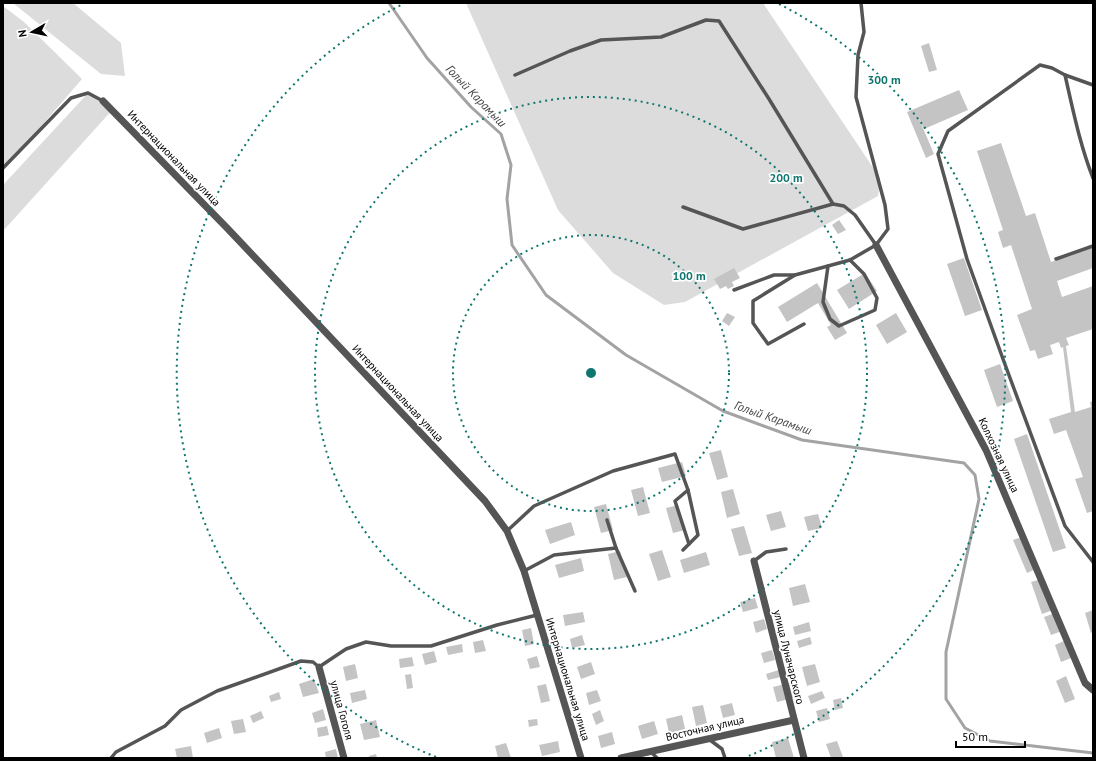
<svg xmlns="http://www.w3.org/2000/svg" width="1096" height="761" font-family="'PT Sans',sans-serif">
	<rect width="100%" height="100%" fill="#fff"/>
	<g fill="#dcdcdc">
		<path d="M13,3H73L121,43L125,76L101,74Z"/>
		<path d="M466,3H763L880,178L878,196L685,302L664,305L613,273L558,210Z"/>
		<path d="M3,6L24,22L82,79L3,170Z"/>
		<path d="M89,92L114,108L3,231V185Z"/>
	</g>
	<g fill="none" stroke-linecap="round" stroke-linejoin="round">
		<path stroke="#a3a3a3" stroke-width="3" d="M389,3L427,58L471,107L501,134L511,165L507,199L512,245L546,295L626,355L723,411L802,440L964,463L975,475L979,499L946,652V699L965,728L990,741L1093,753"/>
	</g>
	<g fill="#c4c4c4">
		<path d="M929,43L937,70L929,72L921,46Z"/>
		<path d="M959,90L968,110L924,129L917,114L934,154L926,158L907,112Z"/>
		<path d="M1001,143L1026,216L1035,213L1051,262L1093,248V268L1057,281L1062,297L1093,286V329L1066,338L1069,345L1066,346L1075,412L1091,407L1090,402L1093,401V511L1087,513L1075,479L1083,477L1066,430L1054,434L1049,419L1071,412L1063,347L1061,348L1059,342L1050,345L1053,354L1038,359L1035,350L1030,351L1017,315L1032,309L1011,245L1003,248L998,232L1003,230L977,151Z"/>
		<path d="M839,220L846,230L838,234L832,225Z"/>
		<path d="M964,258L982,310L965,316L947,264Z"/>
		<path d="M734,268L740,278L732,282L734,286L728,289L726,286L720,289L714,279Z"/>
		<path d="M865,273L877,291L849,309L837,290Z"/>
		<path d="M817,283L847,333L835,340L827,327L831,325L818,303L787,322L778,307Z"/>
		<path d="M727,313L735,317L729,326L722,321Z"/>
		<path d="M896,313L907,332L887,344L876,325Z"/>
		<path d="M1000,364L1013,401L997,407L984,370Z"/>
		<path d="M1027,434L1066,548L1053,552L1014,439Z"/>
		<path d="M721,450L728,477L717,480L709,453Z"/>
		<path d="M682,462L686,476L662,482L658,468Z"/>
		<path d="M643,487L650,513L638,516L631,490Z"/>
		<path d="M733,489L740,514L727,518L721,492Z"/>
		<path d="M606,504L613,530L601,533L594,507Z"/>
		<path d="M678,505L685,530L673,533L666,508Z"/>
		<path d="M781,511L786,527L771,531L766,515Z"/>
		<path d="M818,514L822,528L808,531L804,517Z"/>
		<path d="M571,522L575,535L550,544L545,530Z"/>
		<path d="M744,526L752,553L739,556L731,529Z"/>
		<path d="M1022,537L1036,569L1027,573L1013,540Z"/>
		<path d="M662,550L671,577L658,581L649,554Z"/>
		<path d="M620,551L627,577L614,580L608,554Z"/>
		<path d="M706,552L710,565L684,573L680,560Z"/>
		<path d="M581,558L584,571L559,578L555,565Z"/>
		<path d="M1041,579L1053,610L1042,614L1031,582Z"/>
		<path d="M805,584L810,602L793,606L789,588Z"/>
		<path d="M755,598L758,608L743,612L740,602Z"/>
		<path d="M1093,610V632L1091,633L1085,613Z"/>
		<path d="M583,612L585,622L565,626L563,615Z"/>
		<path d="M1055,613L1062,631L1051,635L1044,617Z"/>
		<path d="M764,619L767,629L756,633L753,622Z"/>
		<path d="M809,622L811,631L795,635L793,627Z"/>
		<path d="M531,628L534,644L525,646L522,630Z"/>
		<path d="M582,635L585,645L572,648L570,639Z"/>
		<path d="M810,637L812,644L799,648L797,641Z"/>
		<path d="M483,640L486,651L475,653L473,642Z"/>
		<path d="M1064,641L1071,658L1061,662L1055,645Z"/>
		<path d="M462,644L463,652L448,655L446,647Z"/>
		<path d="M772,650L775,660L764,663L761,653Z"/>
		<path d="M434,651L437,662L425,665L422,654Z"/>
		<path d="M537,656L540,667L530,669L527,659Z"/>
		<path d="M412,657L414,666L400,668L399,659Z"/>
		<path d="M591,662L595,674L581,679L577,667Z"/>
		<path d="M355,664L358,678L346,681L343,667Z"/>
		<path d="M815,664L820,682L807,686L802,667Z"/>
		<path d="M779,670L781,677L768,680L766,674Z"/>
		<path d="M411,674L413,688L407,689L405,675Z"/>
		<path d="M1066,676L1075,699L1065,703L1056,681Z"/>
		<path d="M314,679L319,693L303,697L299,684Z"/>
		<path d="M789,683L793,698L777,702L773,687Z"/>
		<path d="M546,684L550,701L541,703L537,686Z"/>
		<path d="M365,690L367,699L352,703L350,693Z"/>
		<path d="M597,690L601,701L589,705L586,693Z"/>
		<path d="M822,691L825,698L811,704L808,696Z"/>
		<path d="M279,692L281,699L271,702L269,696Z"/>
		<path d="M841,698L843,708L835,710L833,700Z"/>
		<path d="M732,703L735,715L723,718L720,706Z"/>
		<path d="M703,705L707,723L696,726L692,707Z"/>
		<path d="M827,708L830,719L819,722L816,711Z"/>
		<path d="M323,709L326,720L315,723L312,713Z"/>
		<path d="M600,710L604,721L596,725L592,714Z"/>
		<path d="M261,711L264,718L253,723L250,716Z"/>
		<path d="M682,715L685,729L669,733L666,719Z"/>
		<path d="M243,719L246,732L234,734L231,721Z"/>
		<path d="M537,719L538,725L529,727L528,720Z"/>
		<path d="M376,720L380,737L364,740L360,724Z"/>
		<path d="M654,721L658,734L642,739L638,726Z"/>
		<path d="M327,726L329,735L318,737L317,728Z"/>
		<path d="M219,728L222,738L207,743L204,733Z"/>
		<path d="M612,732L615,744L601,748L598,736Z"/>
		<path d="M788,738L794,758H776L772,742Z"/>
		<path d="M558,741L560,752L542,756L539,745Z"/>
		<path d="M837,741L843,757L839,758H831L826,744Z"/>
		<path d="M506,743L511,758H498L495,746Z"/>
		<path d="M191,746L193,758H177L175,749Z"/>
		<path d="M336,749L338,758H326L325,752Z"/>
		<path d="M376,754L377,758H369V756Z"/>
	</g>
	<g fill="none" stroke-linecap="round" stroke-linejoin="round">
		<g stroke="#555" stroke-width="3.5">
			<path d="M515,75L570,51L601,40L661,37L706,20L719,21L769,99L833,204"/>
			<path d="M1065,75C1073,110 1080,145 1093,178"/>
			<path d="M1093,85L1065,75L1052,68L1040,65L948,131L938,154L967,259L1003,359L1065,526L1093,562"/>
			<path d="M3,168L71,98L88,93L103,101"/>
			<path d="M683,207L743,229L833,204L844,206L855,215L876,245"/>
			<path d="M1056,259L1093,246"/>
			<path d="M828,266L823,302L830,319L839,326L875,310L877,298L864,274L850,260"/>
			<path d="M734,290L774,275H794"/>
			<path d="M804,324L768,344L753,323V301L795,275L850,260L876,245L888,229L885,205L856,97L858,55L864,32L861,3"/>
			<path d="M688,490L675,501L689,544"/>
			<path d="M607,520L616,548L635,591"/>
			<path d="M507,531L534,506L613,471L675,454L688,490L698,535L683,550"/>
			<path d="M754,561L766,552L786,549"/>
			<path d="M524,571L554,555L616,548"/>
			<path d="M710,740L722,749L725,758"/>
			<path d="M651,752L657,758"/>
			<path d="M111,758L116,752L165,726L181,710L217,691L301,661L313,662L319,667L346,649L366,642L391,646H431L497,625L537,615"/>
		</g>
		<g stroke="#555" stroke-width="7">
			<path d="M103,101L228,229L485,501L507,531L524,571L581,758"/>
			<path d="M876,245L986,450L1085,683L1093,690"/>
			<path d="M754,561L804,758"/>
			<path d="M319,667L344,758"/>
			<path d="M621,758L794,720"/>
		</g>
	</g>
	<g fill="none" stroke="#0f766e" stroke-width="2" stroke-dasharray="2 4">
		<circle cx="591" cy="373" r="138"/>
		<circle cx="591" cy="373" r="276"/>
		<path d="M436 757A414 414 0 0 1 403 4M779 4A414 414 0 0 1 746 757"/>
	</g>
	<g text-anchor="middle" stroke-width="3.5" stroke-linejoin="round" paint-order="stroke">
		<g font-size="11" fill="#000" stroke="#fff">
			<text transform="translate(174 158) rotate(46)" y="4">Интернациональная улица</text>
			<text transform="translate(398 393) rotate(47)" y="4">Интернациональная улица</text>
			<text transform="translate(999 455) rotate(65)" y="4">Колхозная улица</text>
			<text transform="translate(789 657) rotate(76)" y="4">улица Луначарского</text>
			<text transform="translate(568 679) rotate(73)" y="4">Интернациональная улица</text>
			<text transform="translate(342 710) rotate(75)" y="4">улица Гоголя</text>
			<text transform="translate(705 728) rotate(-13)" y="4">Восточная улица</text>
		</g>
		<g font-size="12" font-style="italic" fill="#444" stroke="#fff">
			<text transform="translate(476 96) rotate(46)" y="4">Голый Карамыш</text>
			<text transform="translate(773 418) rotate(19)" y="4">Голый Карамыш</text>
		</g>
	</g>
	<circle cx="591" cy="373" r="6" fill="#0f766e" stroke="#fff" stroke-width="2"/>
	<g font-size="12" text-anchor="middle" font-weight="bold" fill="#0f766e" stroke="#fff" stroke-width="3.5" stroke-linejoin="round" paint-order="stroke">
		<text x="884" y="84">300 m</text>
		<text x="786" y="182">200 m</text>
		<text x="689" y="280">100 m</text>
	</g>
	<rect width="1096" height="761" fill="none" stroke="#000000" stroke-width="8"/>
	<g transform="translate(32 32) rotate(261)" stroke="#ffffff" stroke-width="3" paint-order="stroke">
	<path d="M0-3L7 15L0 10L-7 15Z" fill="#000000"/>
	<text y="-6" font-size="11" font-weight="bold" text-anchor="middle" fill="#000000">N</text>
	</g>
	<path d="M956 741v6h69v-6" fill="none" stroke="#000000" stroke-width="2"/>
	<text x="962" y="741" font-size="12" fill="#000000" stroke="#ffffff" stroke-width="3" paint-order="stroke">50 m</text>
</svg>
